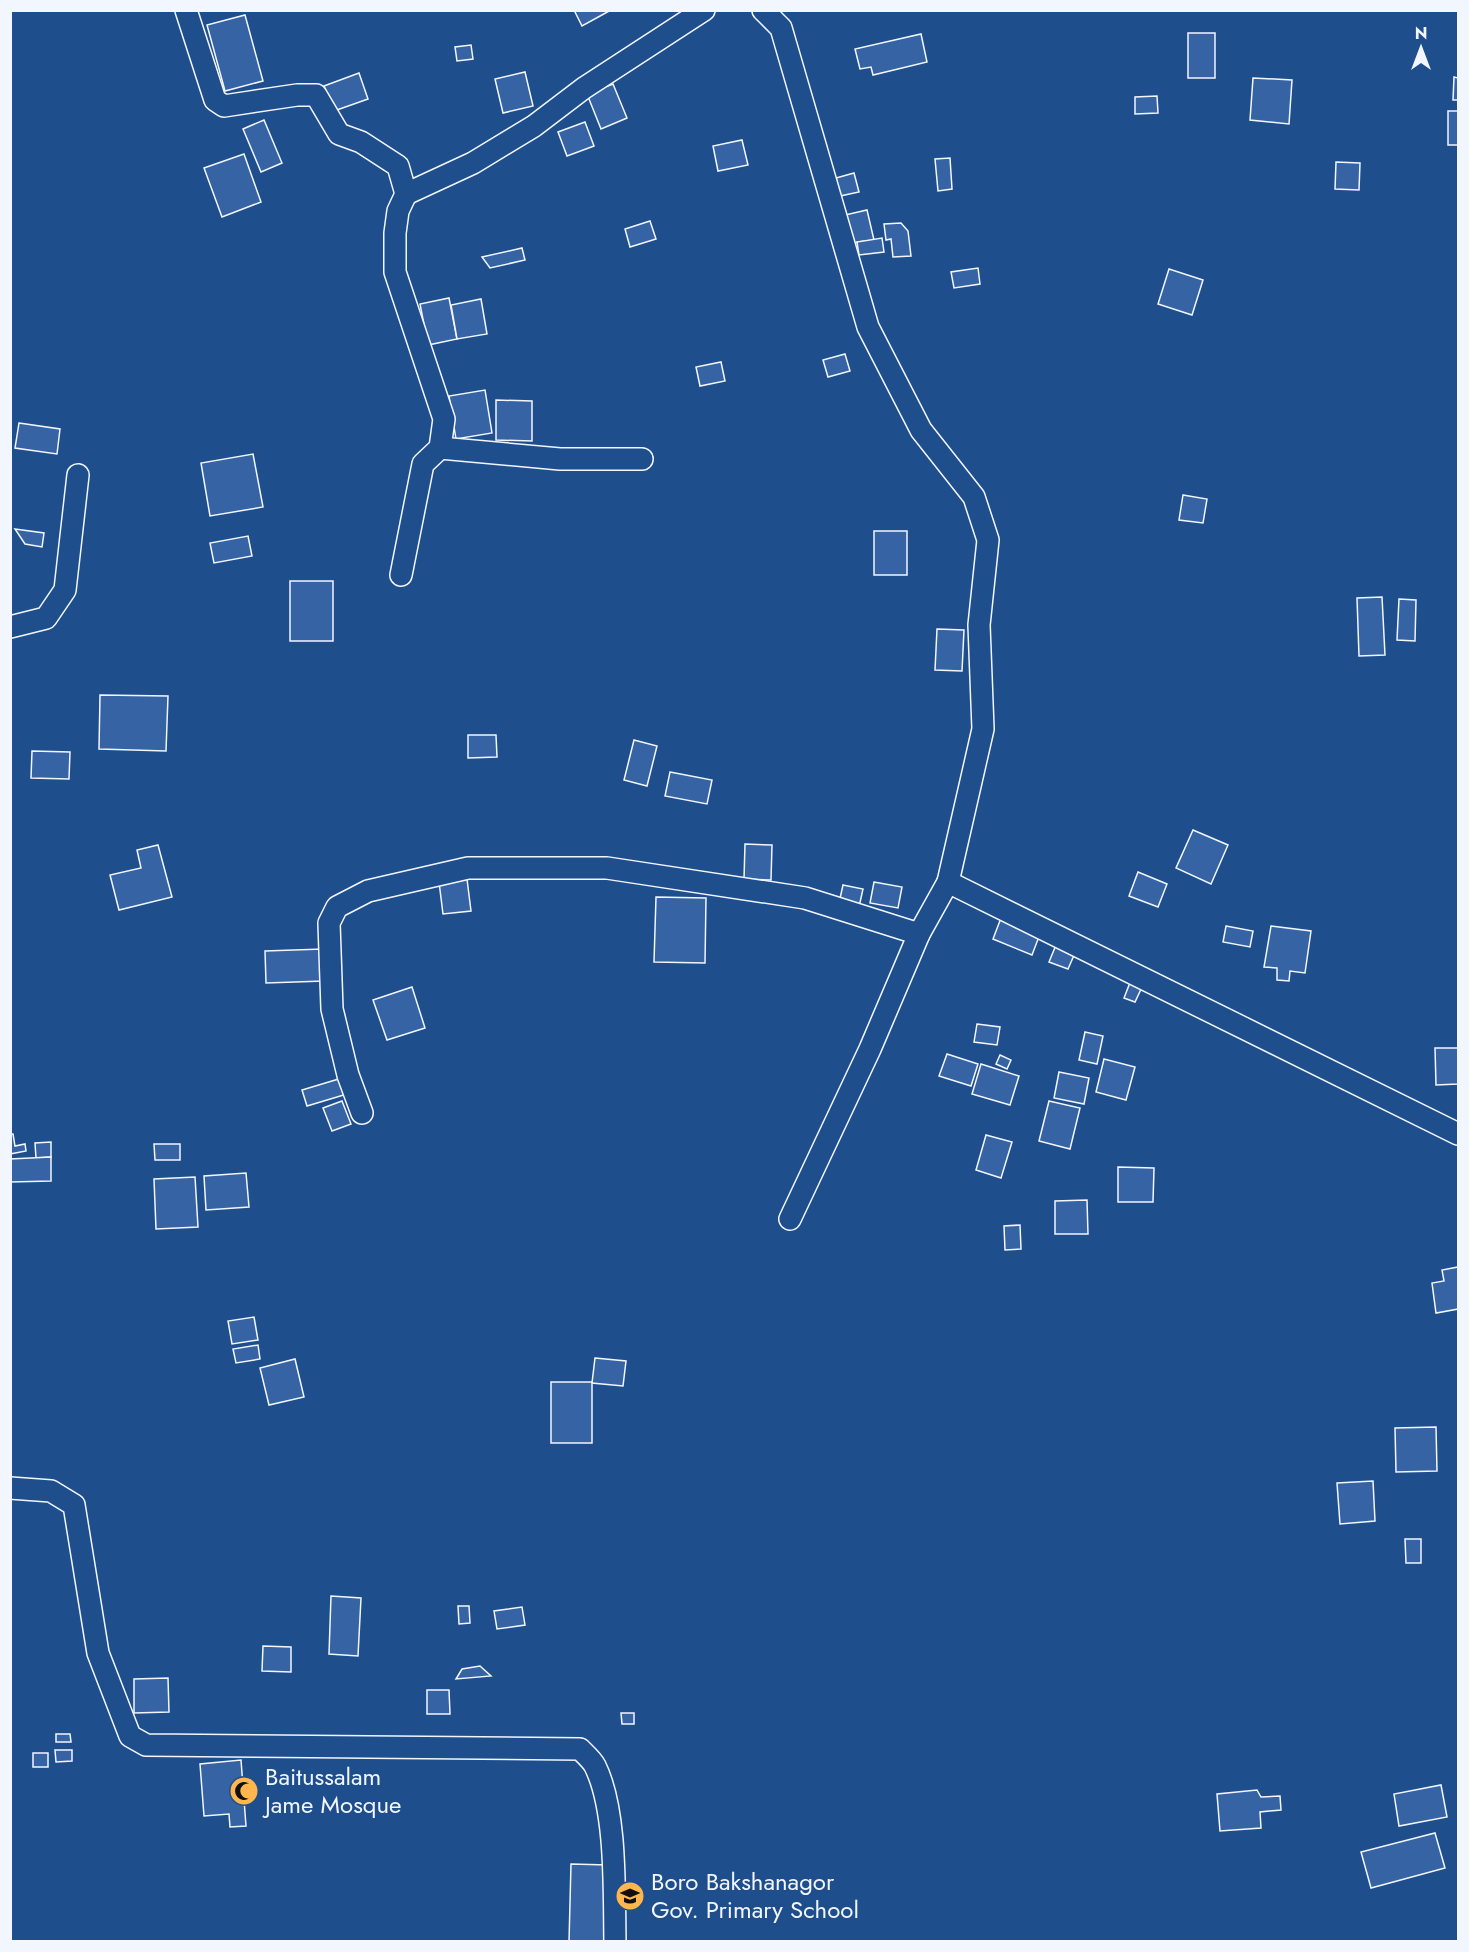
<svg xmlns="http://www.w3.org/2000/svg" width="1469" height="1952" font-family="Jost,sans-serif">
	<rect width="100%" height="100%" fill="#1f4e8c"/>
	<g fill="#3563a3" stroke="#f2f6ff" stroke-width="1.5">
		<path d="M574,10H611L582,26Z"/>
		<path d="M245,15L263,81L225,91L207,25Z"/>
		<rect x="1188" y="33" width="27" height="45"/>
		<path d="M921,34L927,62L873,75L871,67L860,69L855,49Z"/>
		<path d="M471,45L473,59L457,61L455,47Z"/>
		<path d="M525,72L533,106L503,113L495,79Z"/>
		<path d="M359,73L368,99L334,111L324,86Z"/>
		<path d="M1454,77L1458,78V100H1453Z"/>
		<path d="M1253,78L1292,80L1289,124L1250,120Z"/>
		<path d="M613,84L627,118L601,129L587,94Z"/>
		<path d="M1157,96L1158,113L1135,114V97Z"/>
		<rect x="1448" y="111" width="10" height="34"/>
		<path d="M264,120L282,163L261,172L243,129Z"/>
		<path d="M585,122L594,146L567,156L558,132Z"/>
		<path d="M742,140L748,165L718,171L713,146Z"/>
		<path d="M244,154L261,202L222,217L204,168Z"/>
		<path d="M950,158L952,189L938,191L935,159Z"/>
		<path d="M1336,162L1360,163L1359,190L1335,189Z"/>
		<path d="M854,173L859,192L840,196L836,178Z"/>
		<path d="M867,210L874,240L857,242L852,245L845,215Z"/>
		<path d="M650,221L656,239L630,247L625,229Z"/>
		<path d="M901,223L908,231L911,256L893,257L891,239L886,240L884,224Z"/>
		<path d="M882,238L884,252L859,255L857,242Z"/>
		<path d="M522,248L525,260L490,268L482,257Z"/>
		<path d="M978,268L980,284L954,288L951,272Z"/>
		<path d="M1169,269L1203,280L1192,315L1158,304Z"/>
		<path d="M449,298L457,339L428,345L420,304Z"/>
		<path d="M481,299L487,334L457,339L451,305Z"/>
		<path d="M845,354L850,371L828,377L823,360Z"/>
		<path d="M721,362L725,381L700,386L696,367Z"/>
		<path d="M485,390L492,433L456,439L449,396Z"/>
		<path d="M496,400L532,401V441L496,440Z"/>
		<path d="M19,423L60,429L57,454L15,448Z"/>
		<path d="M253,454L263,507L210,516L201,463Z"/>
		<path d="M1183,495L1207,499L1203,523L1179,520Z"/>
		<path d="M15,529L44,533L42,547L25,544Z"/>
		<rect x="874" y="531" width="33" height="44"/>
		<path d="M248,536L252,556L214,563L210,543Z"/>
		<rect x="290" y="581" width="43" height="60"/>
		<path d="M1382,597L1385,655L1359,656L1357,598Z"/>
		<path d="M1399,599L1416,600L1415,641L1397,640Z"/>
		<path d="M937,629L964,630L962,671L935,670Z"/>
		<path d="M100,695L168,696L166,751L99,749Z"/>
		<path d="M468,735H496L497,757L468,758Z"/>
		<path d="M634,740L657,746L647,786L624,780Z"/>
		<path d="M32,751L70,752L69,779L31,778Z"/>
		<path d="M670,772L712,780L707,804L665,796Z"/>
		<path d="M1193,830L1228,845L1211,884L1176,868Z"/>
		<path d="M745,844L772,845L771,880L744,879Z"/>
		<path d="M158,845L172,897L119,910L110,875L141,868L137,850Z"/>
		<path d="M1138,872L1167,884L1158,907L1129,896Z"/>
		<path d="M467,879L471,911L443,914L439,882Z"/>
		<path d="M874,882L902,887L898,908L870,903Z"/>
		<path d="M843,885L863,889L859,907L839,903Z"/>
		<path d="M656,897L706,898L705,963L654,962Z"/>
		<path d="M1001,918L1040,934L1032,955L993,939Z"/>
		<path d="M1226,926L1253,931L1250,947L1223,942Z"/>
		<path d="M1271,926L1311,931L1305,973L1290,971L1289,981L1277,980V968L1264,967Z"/>
		<path d="M1056,945L1075,953L1068,969L1049,962Z"/>
		<path d="M323,949L324,981L266,983L265,951Z"/>
		<path d="M1131,980L1143,985L1135,1002L1124,998Z"/>
		<path d="M412,987L425,1028L387,1040L373,1000Z"/>
		<path d="M977,1024L1000,1027L997,1045L974,1042Z"/>
		<path d="M1085,1032L1103,1036L1097,1064L1079,1060Z"/>
		<path d="M1435,1048H1458V1084L1436,1085Z"/>
		<path d="M947,1054L978,1064L971,1086L939,1076Z"/>
		<path d="M1000,1055L1011,1060L1007,1069L996,1064Z"/>
		<path d="M1104,1059L1135,1067L1126,1100L1096,1092Z"/>
		<path d="M981,1064L1019,1076L1010,1105L972,1094Z"/>
		<path d="M1059,1072L1089,1078L1084,1104L1054,1098Z"/>
		<path d="M342,1078L347,1094L307,1106L302,1090Z"/>
		<path d="M342,1101L351,1124L332,1131L323,1108Z"/>
		<path d="M1049,1101L1080,1108L1070,1149L1039,1141Z"/>
		<path d="M10,1134H13L15,1146L25,1144L26,1151L10,1154Z"/>
		<path d="M986,1135L1012,1142L1001,1178L976,1170Z"/>
		<path d="M51,1142V1157L36,1158L35,1143Z"/>
		<path d="M154,1144H180V1160H155Z"/>
		<path d="M51,1157V1181L10,1182V1159Z"/>
		<path d="M1118,1167L1154,1168L1153,1202H1118Z"/>
		<path d="M246,1173L249,1207L206,1210L204,1176Z"/>
		<path d="M195,1177L198,1227L156,1229L154,1179Z"/>
		<path d="M1087,1200L1088,1234H1055V1201Z"/>
		<path d="M1020,1225L1021,1249L1005,1250L1004,1226Z"/>
		<path d="M1458,1267V1309L1436,1313L1432,1283L1444,1281L1442,1270Z"/>
		<path d="M254,1317L258,1340L232,1344L228,1321Z"/>
		<path d="M258,1345L260,1359L236,1363L233,1349Z"/>
		<path d="M595,1358L626,1361L623,1386L592,1383Z"/>
		<path d="M295,1359L304,1397L269,1405L260,1368Z"/>
		<rect x="551" y="1382" width="41" height="61"/>
		<path d="M1436,1427L1437,1471L1396,1472L1395,1428Z"/>
		<path d="M1373,1481L1375,1521L1340,1524L1337,1483Z"/>
		<path d="M1405,1539H1421V1563H1406Z"/>
		<path d="M331,1596L361,1598L358,1656L329,1654Z"/>
		<path d="M458,1606H469L470,1623L459,1624Z"/>
		<path d="M522,1607L525,1625L497,1629L494,1611Z"/>
		<path d="M263,1646L291,1647V1672L262,1671Z"/>
		<path d="M480,1666L491,1676L456,1679L462,1669Z"/>
		<path d="M168,1678L169,1712L134,1713V1679Z"/>
		<path d="M427,1690H449L450,1714H427Z"/>
		<path d="M621,1713H634V1724H622Z"/>
		<path d="M56,1734H70L71,1742H56Z"/>
		<path d="M55,1750H72V1761L56,1762Z"/>
		<rect x="33" y="1753" width="15" height="14"/>
		<path d="M241,1760L246,1826L230,1827L229,1814L204,1816L200,1764Z"/>
		<path d="M1441,1785L1447,1817L1399,1826L1394,1794Z"/>
		<path d="M1257,1790L1261,1797L1280,1796L1281,1810L1260,1812L1261,1828L1220,1831L1217,1794Z"/>
		<path d="M1435,1833L1445,1868L1371,1888L1361,1852Z"/>
		<path d="M571,1864L608,1865L607,1942H569Z"/>
	</g>
	<g fill="none" stroke-linecap="round" stroke-linejoin="round">
		<g stroke="#f2f6ff" stroke-width="24">
			<g id="minor">
				<path d="M186,10L215,100L224,106L297,95H316L339,134L361,142L398,166L406,194L398,211L395,233V272L444,419L440,448L423,464L401,575"/>
				<path d="M763,10L781,28L868,327L921,430L974,497L988,540L979,625L983,729L948,882"/>
				<path d="M406,194L473,163L534,126L584,88L704,10"/>
				<path d="M440,448L560,459H642"/>
				<path d="M10,627L46,618L65,590L78,475"/>
				<path d="M362,1113L348,1075L332,1009L329,923L337,907L368,891L468,868H607L805,898L919,934"/>
				<path d="M790,1219L870,1049L919,934L948,882L1458,1134"/>
				<path d="M10,1488L51,1491L74,1505L98,1653L130,1736L146,1745L580,1749C585,1754 592,1760 595,1766C617,1810 614,1892 615,1942"/>
			</g>
		</g>
		<use href="#minor" stroke="#1f4e8c" stroke-width="21"/>
	</g>
	<defs>
		<g id="mosque-disc" transform="scale(1.5)"><circle r="9.5" fill="#ffb74d" stroke="#1f4e8c"/><path d="M3.5-4.9A6 6 0 1 0 3.5 4.9A5 5 0 1 1 3.5-4.9Z" fill="#111"/></g>
		<g id="school-disc" transform="scale(1.5)"><circle r="9.5" fill="#ffb74d" stroke="#1f4e8c"/><path d="M0-5L7-2L0 1L-7-2ZM-4 1L0 2.5L4 1V4Q0 6-4 4Z" fill="#111"/></g>
	</defs>
	<g fill-rule="evenodd">
		<use href="#mosque-disc" x="244" y="1791"/>
		<use href="#school-disc" x="630" y="1896"/>
	</g>
	<g text-anchor="middle" stroke-width="4.5" stroke-linejoin="round" paint-order="stroke">
		<g font-size="24" fill="#f2f6ff" stroke="#1f4e8c" text-anchor="start">
			<text x="265" y="1785">Baitussalam<tspan x="265" dy="28">Jame Mosque</tspan></text>
			<text x="651" y="1890">Boro Bakshanagor<tspan x="651" dy="28">Gov. Primary School</tspan></text>
		</g>
	</g>
	<rect width="1469" height="1952" fill="none" stroke="#f2f6ff" stroke-width="24"/>
	<g transform="translate(1421 48)" stroke="#1f4e8c" stroke-width="4.5" paint-order="stroke">
	<path d="M0-4.5L10 22L0 15L-10 22Z" fill="#f2f6ff"/>
	<text y="-9" font-size="16" font-weight="bold" text-anchor="middle" fill="#f2f6ff">N</text>
	</g>
</svg>
